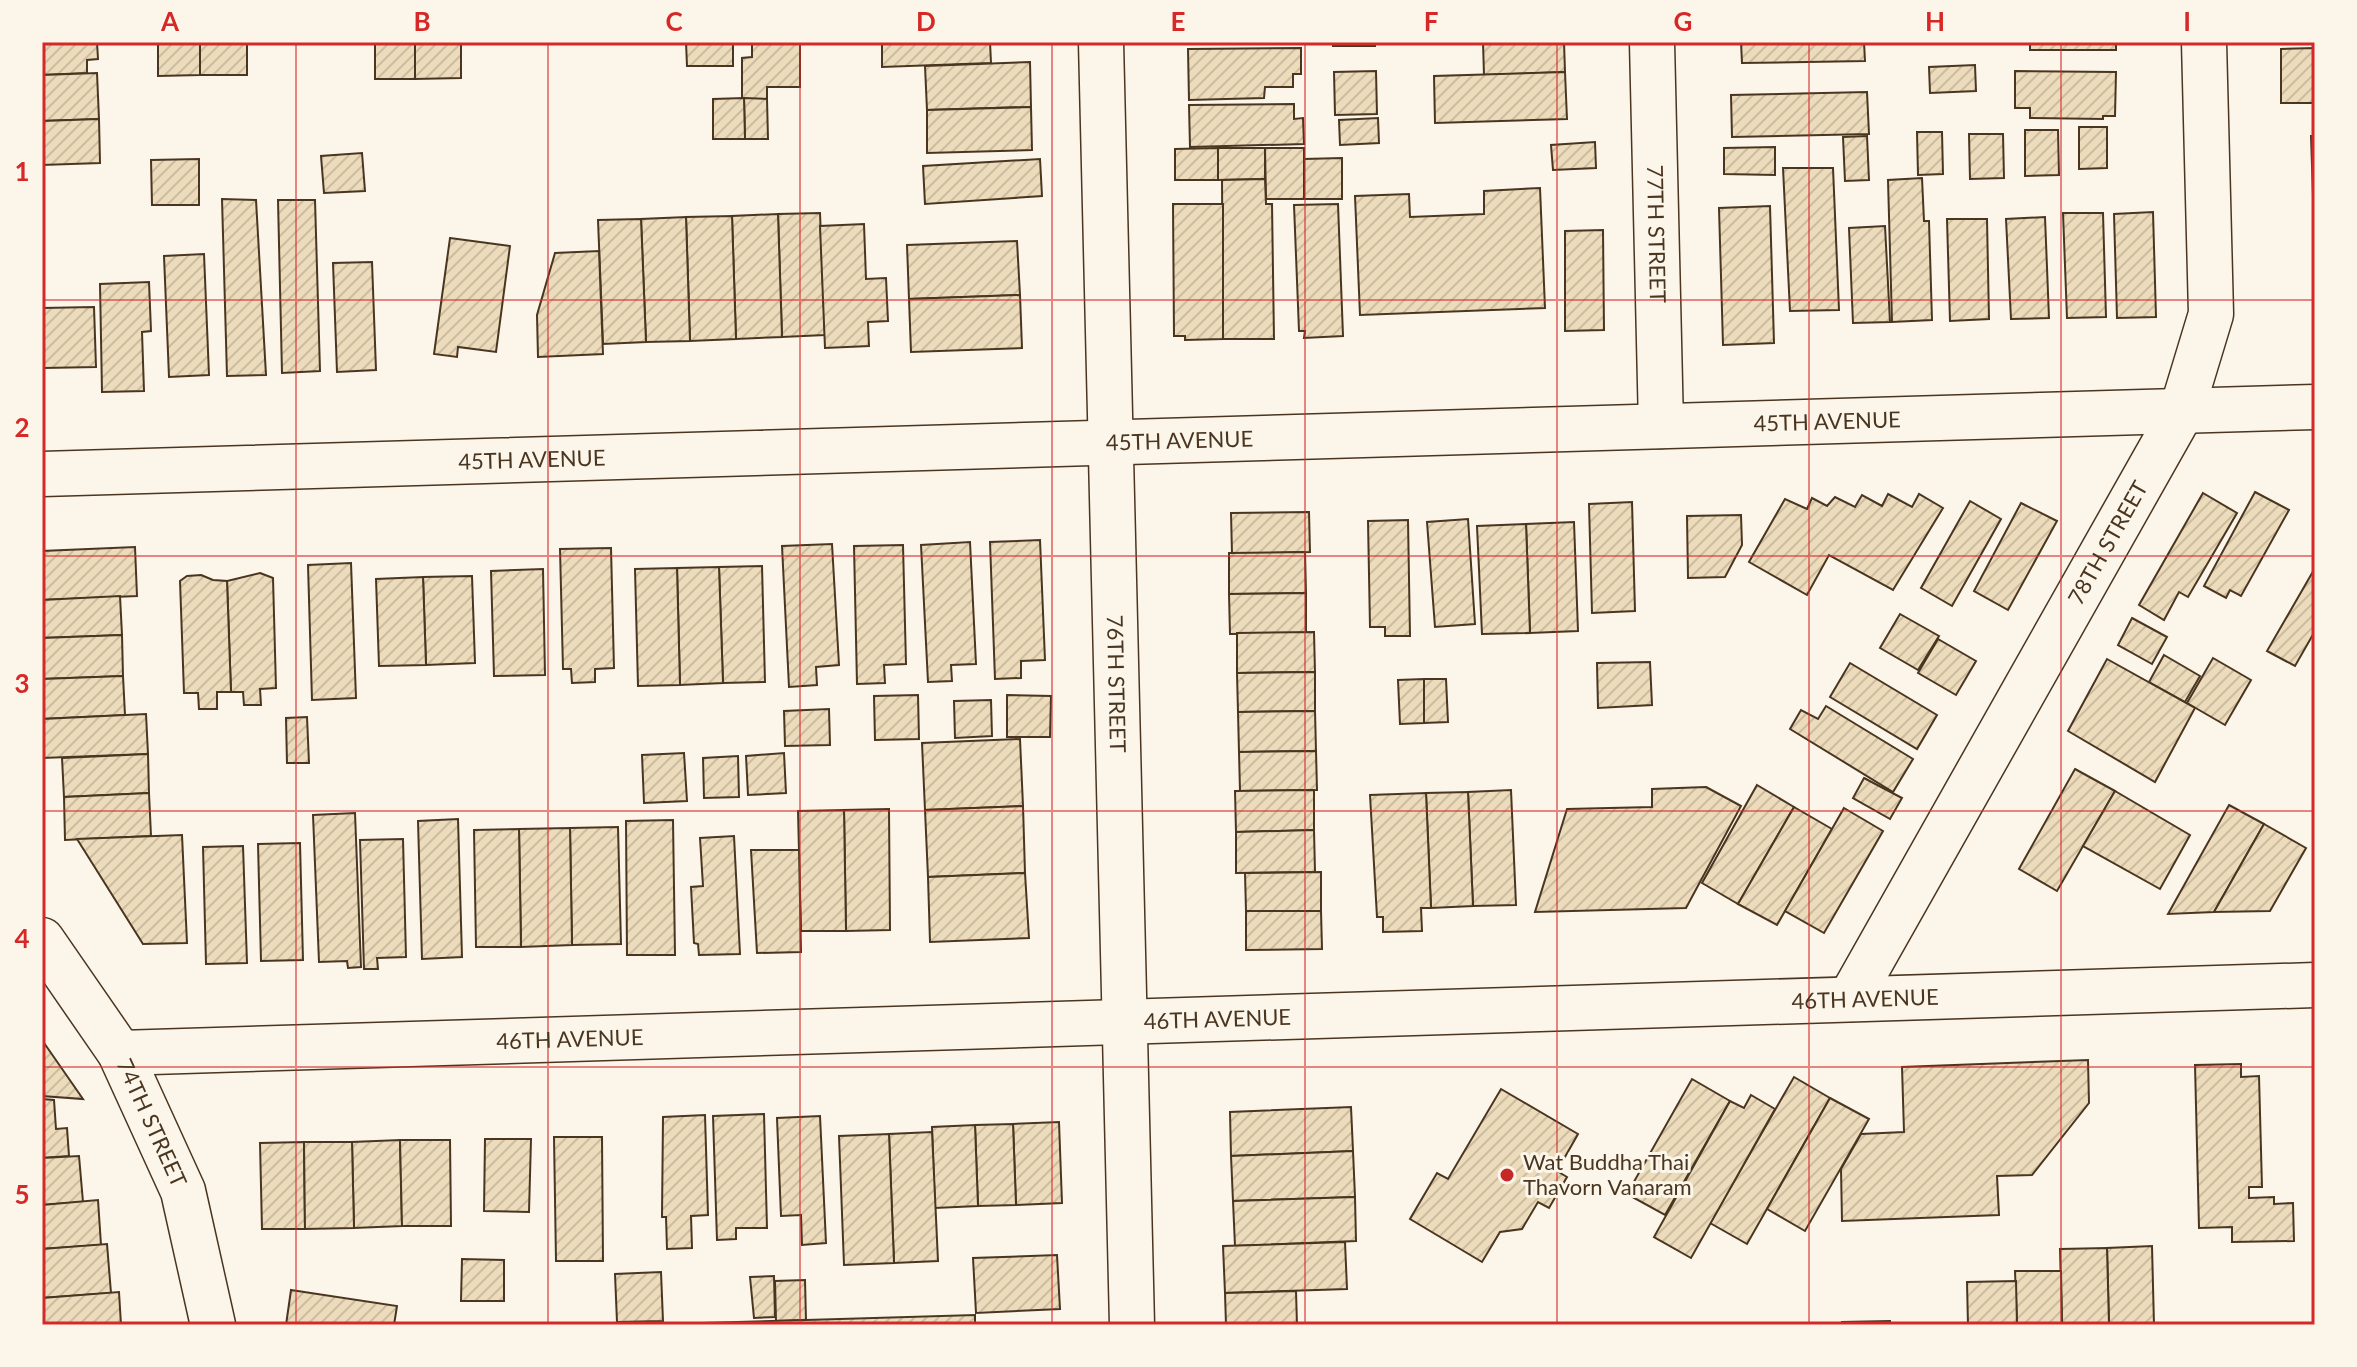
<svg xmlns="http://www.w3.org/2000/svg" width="2357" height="1367" font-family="Lato,sans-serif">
	<defs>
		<pattern id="building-hatch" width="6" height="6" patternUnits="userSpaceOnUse" patternTransform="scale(2)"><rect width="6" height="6" fill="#ecdcbc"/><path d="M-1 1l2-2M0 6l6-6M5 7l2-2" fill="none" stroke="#ccbda1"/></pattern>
	</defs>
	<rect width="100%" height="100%" fill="#fbf6e9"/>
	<g fill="url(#building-hatch)" stroke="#4a3520" stroke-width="2">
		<path d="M42,42H97L98,59L87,60V73L42,75Z"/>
		<path d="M158,42H200V75L158,76Z"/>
		<rect x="200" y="42" width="47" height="33"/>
		<rect x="375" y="42" width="40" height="37"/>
		<path d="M415,42H461V78L415,79Z"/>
		<path d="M686,42H733V66H687Z"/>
		<path d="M752,42H800V87H767V99H742V58L752,57Z"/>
		<path d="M882,42H990L991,63L882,67Z"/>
		<rect x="1333" y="42" width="42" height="4"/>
		<path d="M1483,42H1564L1565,72L1484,75Z"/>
		<path d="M1741,42H1864L1865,61L1742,63Z"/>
		<rect x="2030" y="42" width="86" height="8"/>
		<path d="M1301,48V74H1293V87H1265L1264,98L1189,100L1188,49Z"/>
		<path d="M2315,48V103H2281V49Z"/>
		<path d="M1030,62L1031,107L927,110L925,66Z"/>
		<path d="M1975,65L1976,91L1930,93L1929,67Z"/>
		<path d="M1376,71L1377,114L1335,115L1334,72Z"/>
		<path d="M2015,71L2116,72L2115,116H2103V119L2030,118V108H2015Z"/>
		<path d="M1565,72L1567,119L1435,123L1434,76Z"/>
		<path d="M97,73L99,119L42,121V75Z"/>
		<path d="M1867,92L1869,134L1732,137L1731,95Z"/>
		<path d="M744,98L767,99L768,139H745Z"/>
		<path d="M744,98L745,139H713V99Z"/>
		<path d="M1294,104V119L1303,118L1304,144L1190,147L1189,105Z"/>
		<path d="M1031,107L1032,150L927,153V110Z"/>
		<path d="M1378,118L1379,143L1340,145L1339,120Z"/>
		<path d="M99,119L100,163L42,165V121Z"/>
		<path d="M2079,127H2107V168L2079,169Z"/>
		<path d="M2025,130H2058L2059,175L2025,176Z"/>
		<path d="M1917,132H1942L1943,174L1918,175Z"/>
		<path d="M1969,134H2003L2004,178L1970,179Z"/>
		<path d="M1867,136L1869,180L1845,181L1843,137Z"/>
		<path d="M2311,136H2315V195H2313Z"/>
		<path d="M1595,142L1596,168L1553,170L1551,145Z"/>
		<path d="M1775,147V175L1724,174V148Z"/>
		<path d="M1218,148V180H1175V149Z"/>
		<path d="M1218,148H1265V179L1218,180Z"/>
		<path d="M1265,148H1304V199H1266Z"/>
		<path d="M362,153L365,191L324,193L321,156Z"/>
		<path d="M1342,158V199H1304V159Z"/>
		<path d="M199,159V205H152L151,160Z"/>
		<path d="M1040,159L1042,196L925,204L923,166Z"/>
		<path d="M1783,168H1833L1839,310L1790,311Z"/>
		<path d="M1922,178L1924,221H1929L1932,320L1892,322L1888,180Z"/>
		<path d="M1265,179L1266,204H1272L1274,339H1223L1222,180Z"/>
		<path d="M1540,188L1545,308L1360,315L1355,196L1409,194L1410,217L1484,214V191Z"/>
		<path d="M222,199L256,200L266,375L227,376Z"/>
		<path d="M278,200H315L320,371L282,373Z"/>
		<path d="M1173,204H1223V339L1185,340V336H1174Z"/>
		<path d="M1338,204L1343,336L1304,338L1305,331H1299L1294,205Z"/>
		<path d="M1770,206L1774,343L1723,345L1719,208Z"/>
		<path d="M2153,212L2156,317L2117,318L2114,214Z"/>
		<path d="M820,213L825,335L782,337L778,214Z"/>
		<path d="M2063,213H2103L2106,317L2067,318Z"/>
		<path d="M778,214L782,337L736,339L732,216Z"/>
		<path d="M732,216L736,339L690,341L686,217Z"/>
		<path d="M686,217L690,341L646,342L641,219Z"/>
		<path d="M2045,217L2049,318L2011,319L2006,219Z"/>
		<path d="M641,219L646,342L603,344L598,220Z"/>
		<path d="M1947,219H1987L1989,319L1950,321Z"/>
		<path d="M864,224L866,279L886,278L888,321L868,322L869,346L825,348L820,226Z"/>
		<path d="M1885,226L1890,322L1853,323L1849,228Z"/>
		<path d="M1603,230L1604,330L1565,331V231Z"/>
		<path d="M450,238L510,246L496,352L458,347L457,357L434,354Z"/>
		<path d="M1017,241L1020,295L909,299L907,245Z"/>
		<path d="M599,251L603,354L538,357L537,315L555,253Z"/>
		<path d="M204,254L209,375L169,377L164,256Z"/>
		<path d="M372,262L376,370L337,372L333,263Z"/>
		<path d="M149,282L151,331L142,332L144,391L102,392L100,284Z"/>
		<path d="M1020,295L1022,348L911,352L909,299Z"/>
		<path d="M94,307L96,367L44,368L42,308Z"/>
		<path d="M2255,492L2289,510L2241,596L2230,590L2226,598L2204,586Z"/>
		<path d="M2203,493L2237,513L2188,597L2179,592L2164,620L2139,605Z"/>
		<path d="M1888,494L1912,507L1919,494L1943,508L1893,590L1829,555L1807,595L1749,562L1785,499L1807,509L1812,498L1827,506L1835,497L1855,507L1862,495L1882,506Z"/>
		<path d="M1970,501L2001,519L1952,606L1921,588Z"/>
		<path d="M1632,502L1635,611L1592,613L1589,504Z"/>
		<path d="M2021,503L2057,521L2008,610L1974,591Z"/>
		<path d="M1309,512L1310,552L1232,554L1231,513Z"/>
		<path d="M1741,515L1742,545L1725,577L1688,578L1687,516Z"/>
		<path d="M1468,519L1475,624L1435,627L1427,522Z"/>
		<path d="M1408,520L1410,636H1385V627H1370L1368,521Z"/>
		<path d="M1574,522L1578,631L1530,633L1526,524Z"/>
		<path d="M1526,524L1530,633L1482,634L1477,526Z"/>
		<path d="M1040,540L1045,660L1021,661V678L995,679L990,542Z"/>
		<path d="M970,542L976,664L951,665L952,681L928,682L921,545Z"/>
		<path d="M832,544L839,665L816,667L817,685L789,687L782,546Z"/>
		<path d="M903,545L906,664L884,665L885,683L857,684L854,546Z"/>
		<path d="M135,547L137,596L42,600V551Z"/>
		<path d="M611,548L614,668L595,669V682L572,683L571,669H563L560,549Z"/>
		<path d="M1305,552L1306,593L1229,594V553Z"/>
		<path d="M351,563L356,698L312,700L308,565Z"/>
		<path d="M762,566L765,682L723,683L719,567Z"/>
		<path d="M719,567L723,683L680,685L677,568Z"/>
		<path d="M677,568L680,685L638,686L635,569Z"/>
		<path d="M2315,568V631L2295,666L2267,651Z"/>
		<path d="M543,569L545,675L494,676L491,571Z"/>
		<path d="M260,573L273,578L276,688L260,689L261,705H244L243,692H231L227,581Z"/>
		<path d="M201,575L213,580L227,581L231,692H217V709H199L198,693H184L180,581L187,576Z"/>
		<path d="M472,576L475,663L426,665L423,577Z"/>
		<path d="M423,577L426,665L379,666L376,579Z"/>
		<path d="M1306,593V633L1230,634L1229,594Z"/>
		<path d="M120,596L122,635L42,638V600Z"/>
		<path d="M1900,614L1939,636L1918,670L1880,648Z"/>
		<path d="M2132,618L2167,637L2152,664L2118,645Z"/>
		<path d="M1314,632L1315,672L1237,673V633Z"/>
		<path d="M122,635L123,676L42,679V638Z"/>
		<path d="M1938,639L1976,661L1956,695L1918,673Z"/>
		<path d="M2164,655L2200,676L2185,702L2149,682Z"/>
		<path d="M2213,658L2251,680L2225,725L2187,703Z"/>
		<path d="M2107,659L2195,708L2155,782L2068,731Z"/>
		<path d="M1650,662L1652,705L1598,708L1597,663Z"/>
		<path d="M1850,663L1937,715L1917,749L1830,697Z"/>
		<path d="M1315,672V711L1238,712L1237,673Z"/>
		<path d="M123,676L125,715L42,719V679Z"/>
		<path d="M1424,679H1446L1448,722L1424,723Z"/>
		<path d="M1424,679V723L1400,724L1398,680Z"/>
		<path d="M918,695L919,739L875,740L874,696Z"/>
		<path d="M1007,695L1051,696L1050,737H1007Z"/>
		<path d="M991,700L992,736L955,738L954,701Z"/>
		<path d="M1826,706L1913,759L1893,792L1790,729L1801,710L1818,719Z"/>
		<path d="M829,709L830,745L785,746L784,711Z"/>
		<path d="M1315,711L1316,751L1239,752L1238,712Z"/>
		<path d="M146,714L148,754L42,758V719Z"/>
		<path d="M307,717L309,763H287L286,718Z"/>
		<path d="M1020,739L1023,806L925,810L922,743Z"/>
		<path d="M1316,751L1317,790L1240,791L1239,752Z"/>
		<path d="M684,753L687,801L644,803L642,755Z"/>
		<path d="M784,753L786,793L748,795L746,756Z"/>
		<path d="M148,754L149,793L64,797L62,758Z"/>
		<path d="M738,756L739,797L704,798L703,758Z"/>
		<path d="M2075,769L2115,791L2057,891L2019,869Z"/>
		<path d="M1864,778L1902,798L1890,819L1853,798Z"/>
		<path d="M1757,785L1794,807L1738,904L1702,883Z"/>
		<path d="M1706,787L1741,806L1686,908L1535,912L1567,809L1652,807V789Z"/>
		<path d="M1314,790V830L1236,832L1235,791Z"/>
		<path d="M1511,790L1516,905L1473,906L1468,792Z"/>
		<path d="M2115,791L2190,835L2160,889L2083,846Z"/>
		<path d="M1468,792L1473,906L1431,908L1426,793Z"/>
		<path d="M149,793L151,836L65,840L64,797Z"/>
		<path d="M1426,793L1431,908H1421L1422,931L1383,932V917H1377L1370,795Z"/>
		<path d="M2229,805L2264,824L2214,912L2168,914Z"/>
		<path d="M1023,806L1025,873L928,877L925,810Z"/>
		<path d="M1794,807L1832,829L1777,925L1738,904Z"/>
		<path d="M1844,808L1883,831L1824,933L1785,911Z"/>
		<path d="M889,809L890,930L846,931L844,810Z"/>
		<path d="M844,810L846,931H801L798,811Z"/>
		<path d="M355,813L361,967L348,968L347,961L319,962L313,815Z"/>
		<path d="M458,819L462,957L422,959L418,821Z"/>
		<path d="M673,820L675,955H627L626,821Z"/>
		<path d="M2264,824L2306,848L2270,911L2214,912Z"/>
		<path d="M618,827L621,944L572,945L570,828Z"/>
		<path d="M570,828L572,945L521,947L519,829Z"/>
		<path d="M519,829L521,947H476L474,830Z"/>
		<path d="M1314,830L1315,872L1236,873V832Z"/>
		<path d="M182,835L187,943L143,944L77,839Z"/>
		<path d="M734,836L740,954L699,955L698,944L694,943L691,887L703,886L700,838Z"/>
		<path d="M403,839L406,957L377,958L378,969H364L360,840Z"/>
		<path d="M300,843L303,960L261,961L258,844Z"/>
		<path d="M243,846L247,963L206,964L203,847Z"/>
		<path d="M751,850H799L801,952L757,953Z"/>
		<path d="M1321,872V911H1246L1245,873Z"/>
		<path d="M1025,873L1029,938L930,942L928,877Z"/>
		<path d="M1246,911H1321L1322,949L1246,950Z"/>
		<path d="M42,1040L83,1099L42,1096Z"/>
		<path d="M2088,1060L2089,1103L2032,1175L1997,1176L1999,1215L1842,1221L1841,1169L1861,1134L1904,1132L1902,1067Z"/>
		<path d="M2241,1064V1077L2259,1076L2262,1187H2249V1198L2274,1197V1204L2293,1203L2294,1241L2232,1242V1227L2199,1228L2195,1065Z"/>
		<path d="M1794,1077L1830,1098L1747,1244L1710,1223Z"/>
		<path d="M1692,1079L1730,1101L1665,1215L1627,1194Z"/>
		<path d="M1501,1089L1578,1134L1557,1171L1567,1177L1549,1208L1538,1202L1522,1229L1500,1232L1482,1262L1410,1219L1437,1173L1448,1179Z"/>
		<path d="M1751,1095L1775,1109L1691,1258L1654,1237L1730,1101L1744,1108Z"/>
		<path d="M1830,1098L1869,1119L1805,1231L1767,1209Z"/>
		<path d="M42,1099L54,1100L56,1129L67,1128L69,1156L42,1158Z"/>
		<path d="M1351,1107L1353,1151L1231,1156L1230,1112Z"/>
		<path d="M764,1114L767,1228H736V1239L717,1240L713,1116Z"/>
		<path d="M705,1115L708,1215L691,1216L692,1248L667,1249L666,1217H662L663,1117Z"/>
		<path d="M820,1116L826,1243L802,1245L801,1215L781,1216L777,1118Z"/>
		<path d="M1059,1122L1062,1203L1016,1205L1013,1124Z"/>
		<path d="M1013,1124L1016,1205L978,1206L975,1125Z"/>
		<path d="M975,1125L978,1206L935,1208L932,1127Z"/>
		<path d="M932,1132L938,1261L894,1263L889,1134Z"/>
		<path d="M889,1134L894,1263L844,1265L839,1136Z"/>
		<path d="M554,1137H602L603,1261H556Z"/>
		<path d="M485,1139H531L529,1212L484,1211Z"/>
		<path d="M400,1140L402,1226L354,1228L352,1142Z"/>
		<path d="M400,1140H450L451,1226H402Z"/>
		<path d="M304,1142L305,1229H262L260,1143Z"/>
		<path d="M304,1142H352L354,1228L305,1229Z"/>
		<path d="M1353,1151L1355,1197L1233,1201L1231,1156Z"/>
		<path d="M79,1156L83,1202L42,1205V1158Z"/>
		<path d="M1355,1197L1356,1241L1235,1246L1233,1201Z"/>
		<path d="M98,1200L101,1245L42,1249V1205Z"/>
		<path d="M1345,1242L1347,1289L1225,1293L1223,1246Z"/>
		<path d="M107,1244L111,1293L42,1298V1249Z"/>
		<path d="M2152,1246L2154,1325H2109L2107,1248Z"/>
		<path d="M2107,1248L2109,1325H2062L2060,1249Z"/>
		<path d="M1057,1255L1060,1309L976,1313L973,1258Z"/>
		<path d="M462,1259L504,1260V1301H461Z"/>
		<path d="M2015,1271H2061L2062,1325H2017Z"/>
		<path d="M661,1272L663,1321L617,1322L615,1274Z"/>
		<path d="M774,1276L775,1317L754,1318L750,1277Z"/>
		<path d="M805,1280L806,1320L776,1321L775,1281Z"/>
		<path d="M2016,1281L2017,1325H1968L1967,1282Z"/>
		<path d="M291,1290L397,1306L394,1325H286Z"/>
		<path d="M1296,1291L1297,1325H1226L1225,1293Z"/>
		<path d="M119,1292L121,1325H42V1298Z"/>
		<path d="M975,1315V1325H631L806,1320Z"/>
		<path d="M1890,1321V1325H1842V1322Z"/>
	</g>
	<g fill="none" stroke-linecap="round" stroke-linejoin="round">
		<g stroke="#4a3520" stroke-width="47">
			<g id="minor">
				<path id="s1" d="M1101,42L1132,1325"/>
				<path id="s2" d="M1652,42L1661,426"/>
				<path id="s3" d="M42,474L2315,407"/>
				<path id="s4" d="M42,940L120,1053L183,1191L213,1325"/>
				<path id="s5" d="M1850,999L2181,413L2211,314L2204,42"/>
				<path id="s6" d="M120,1053L2315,985"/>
			</g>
		</g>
		<use href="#minor" stroke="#fbf6e9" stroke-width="44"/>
	</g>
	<path fill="none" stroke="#d62828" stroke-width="2" stroke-opacity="0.55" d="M296,42V1325M548,42V1325M800,42V1325M1052,42V1325M1305,42V1325M1557,42V1325M1809,42V1325M2061,42V1325M42,300H2315M42,556H2315M42,811H2315M42,1067H2315"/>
	<circle fill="#c62828" stroke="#fbf6e9" stroke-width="3" cx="1507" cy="1175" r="8"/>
	<g text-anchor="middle" stroke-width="6" stroke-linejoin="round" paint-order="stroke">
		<g font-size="22" fill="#4a3520" stroke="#fbf6e9">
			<text dy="8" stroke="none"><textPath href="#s2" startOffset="192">77TH STREET</textPath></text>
			<text dy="8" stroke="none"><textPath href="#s3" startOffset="1786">45TH AVENUE</textPath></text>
			<text dy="8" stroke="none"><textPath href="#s3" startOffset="1138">45TH AVENUE</textPath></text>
			<text dy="8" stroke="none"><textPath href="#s3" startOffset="490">45TH AVENUE</textPath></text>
			<text dy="8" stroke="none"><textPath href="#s5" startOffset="524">78TH STREET</textPath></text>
			<text dy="8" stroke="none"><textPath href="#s1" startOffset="642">76TH STREET</textPath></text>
			<text dy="8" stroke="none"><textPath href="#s6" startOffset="1746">46TH AVENUE</textPath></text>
			<text dy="8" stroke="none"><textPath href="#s6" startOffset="1098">46TH AVENUE</textPath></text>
			<text dy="8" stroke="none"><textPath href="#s6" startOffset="450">46TH AVENUE</textPath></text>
			<text dy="8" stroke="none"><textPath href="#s4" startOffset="214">74TH STREET</textPath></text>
		</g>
		<g font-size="22" fill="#4a3520" stroke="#fbf6e9" text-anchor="start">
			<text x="1523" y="1170">Wat Buddha Thai<tspan x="1523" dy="25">Thavorn Vanaram</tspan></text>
		</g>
	</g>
	<rect width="2357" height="1367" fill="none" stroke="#fbf6e9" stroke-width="88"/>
	<rect x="44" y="44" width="2269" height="1279" fill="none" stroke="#d62828" stroke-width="3"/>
	<g font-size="26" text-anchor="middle" font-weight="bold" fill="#d62828">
		<text x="170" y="31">A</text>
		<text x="422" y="31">B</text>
		<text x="674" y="31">C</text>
		<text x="926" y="31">D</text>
		<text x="1178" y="31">E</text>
		<text x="1431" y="31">F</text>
		<text x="1683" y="31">G</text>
		<text x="1935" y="31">H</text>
		<text x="2187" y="31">I</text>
		<text x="22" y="181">1</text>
		<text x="22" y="437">2</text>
		<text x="22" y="693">3</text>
		<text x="22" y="948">4</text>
		<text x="22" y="1204">5</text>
	</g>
</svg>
